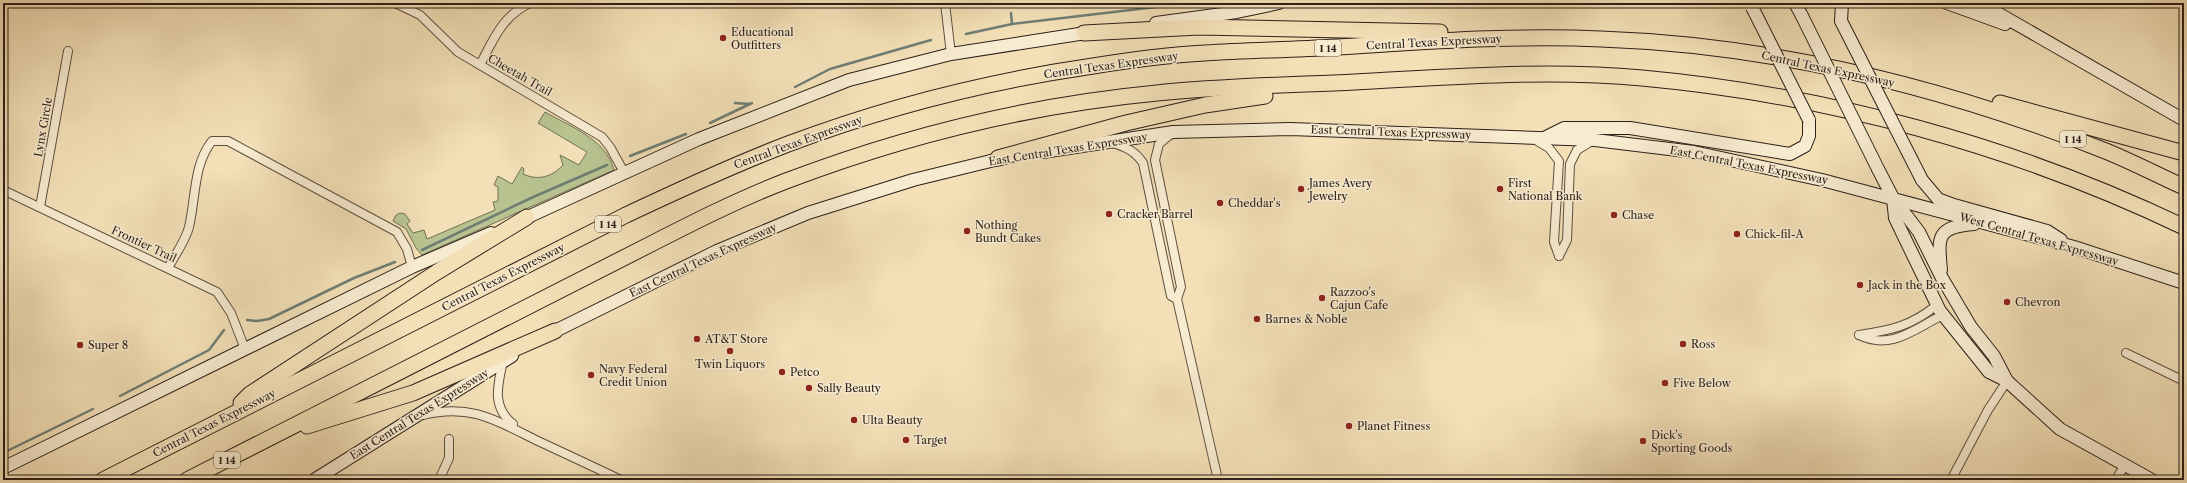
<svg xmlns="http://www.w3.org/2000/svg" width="2187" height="483" font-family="'Libre Caslon Text',serif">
	<rect width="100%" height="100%" fill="#f3e0b7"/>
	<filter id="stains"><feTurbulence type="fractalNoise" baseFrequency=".005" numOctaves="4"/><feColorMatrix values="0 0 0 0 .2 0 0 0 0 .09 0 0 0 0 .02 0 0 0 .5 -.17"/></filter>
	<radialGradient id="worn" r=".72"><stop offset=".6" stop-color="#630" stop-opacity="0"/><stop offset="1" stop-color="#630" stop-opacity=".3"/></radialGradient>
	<path fill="#b8c390" stroke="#727154" d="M545,112C571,127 606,139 614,170L422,255L416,248L406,229L393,221L396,215L400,213L405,214L410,221L407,224L413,233L424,230L427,239L495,210L493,202L498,201V187L494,185L498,176L512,184L522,167L524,169L523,174C538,181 552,177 563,165L560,155L579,165L587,152L538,123Z"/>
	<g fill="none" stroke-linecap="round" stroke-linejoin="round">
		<g stroke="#6f7e75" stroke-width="2.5">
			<path d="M1011,13L1012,24"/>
			<path d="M966,34L1012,24L1190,3"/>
			<path d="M795,87L830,69L931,40"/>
			<path d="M735,103L750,104"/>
			<path d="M710,123L752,103"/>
			<path d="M630,156L686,134"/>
			<path d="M422,250L531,198L607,165"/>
			<path d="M247,320L257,321L269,319L354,278L395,262"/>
			<path d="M120,396L209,350L224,330"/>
			<path d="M3,453L93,409"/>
		</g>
		<g stroke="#5e4f40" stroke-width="10">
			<g id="minor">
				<path d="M395,3L420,15L458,52L602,137L610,147L625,174"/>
				<path d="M945,3L951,54"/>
				<path d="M480,65C493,40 503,15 530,3"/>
				<path d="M1172,133L1159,144L1155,160L1181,287L1177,299L1218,480"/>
				<path d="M1534,139L1549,148L1559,161L1554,242L1559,256"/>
				<path d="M1112,143C1126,147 1135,151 1143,163L1171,296L1177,299"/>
				<path d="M3,190L217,292L231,313L245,349"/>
				<path d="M40,207L68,51"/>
				<path d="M1559,256L1567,240L1570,164L1577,150L1592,141"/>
				<path d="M168,268C175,255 186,240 189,227C196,198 193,165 212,141H228L397,232L407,249L412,267"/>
				<path d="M1859,335C1892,351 1915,328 1943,315"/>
				<path d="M1859,335C1892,330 1911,326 1937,305"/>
				<path d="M2126,353L2184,381"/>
				<path d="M503,361C498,384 491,407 513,424"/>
				<path d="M423,415C471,403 497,421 538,441C566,454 594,467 621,480"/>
				<path d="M439,480L449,458V439"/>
				<path d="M1951,480L1988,410L2007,381"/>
				<path d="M2116,480L2124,466"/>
			</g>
		</g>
		<g stroke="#2c1f19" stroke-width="14">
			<g id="secondary">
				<path d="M1795,3L1802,16"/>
				<path d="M1947,3L2005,24"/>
				<path d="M1976,3L1994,11L2184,120"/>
				<path d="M1156,23L1237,12L1279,3"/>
				<path d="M1546,137L1564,128H1630L1790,154L1805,146L1809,136V120"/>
				<path d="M1043,152L1173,132L1290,129L1595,140L1694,152L1822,180L2074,247L2184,283"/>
				<path d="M1878,169L1893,198L1919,232L1942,278L1971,327L1994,356L2007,381"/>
				<path d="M1922,180L1938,199L1954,205L2047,231L2061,240"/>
				<path d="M1893,198L1895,218L1940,311L1989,372L2007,381L2060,429L2152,480"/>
				<path d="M519,221L699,139L849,80L951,54L1092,32"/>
				<path d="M1941,270C1938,237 1936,227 1974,224"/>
				<path d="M547,335L717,251L808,213L913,180L1007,157"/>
				<path d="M3,468L412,267L491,233"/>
				<path d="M314,480L512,356"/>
			</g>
		</g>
		<g stroke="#2c1f19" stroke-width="17">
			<g id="motorway">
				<path d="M1084,33L1199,27L1440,32"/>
				<path d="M2000,103L2184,153"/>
				<path d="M998,158L1126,123L1205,105L1265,96"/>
				<path d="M241,403L250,394L437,272L527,217"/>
				<path d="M307,426L413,393L555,331"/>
				<path d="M103,480L626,215C679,190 733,165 788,144C886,107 990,81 1093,66C1130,60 1168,55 1205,53C1248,50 1292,50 1335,47C1423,42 1512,35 1601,39C1772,45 1944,87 2103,150C2131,161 2157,175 2184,187"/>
				<path d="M187,480L649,245C694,222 739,199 786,181C904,136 1031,105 1157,93C1223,86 1289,85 1355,82C1451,77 1547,69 1642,78C1828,95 2015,146 2184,227"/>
			</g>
		</g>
		<use href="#minor" stroke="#f7ebd0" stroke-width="8"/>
		<use href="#secondary" stroke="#f7ebd0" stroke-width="12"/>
		<use href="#motorway" stroke="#f3e0b7" stroke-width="15"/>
		<g stroke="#2c1f19" stroke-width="14" stroke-linecap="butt">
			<g id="secondary-bridge">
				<path d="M1842,3L1841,21L1922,180"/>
				<path d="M1752,7L1809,120"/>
				<path d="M1802,16L1878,169"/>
			</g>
		</g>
		<use href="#secondary-bridge" stroke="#f7ebd0" stroke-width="12"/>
	</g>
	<g fill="#8f2418" stroke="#f7ebd0" stroke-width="1.5">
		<circle cx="723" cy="38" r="4"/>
		<circle cx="1301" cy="189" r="4"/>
		<circle cx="1500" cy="189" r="4"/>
		<circle cx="1220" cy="203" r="4"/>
		<circle cx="1109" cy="214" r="4"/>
		<circle cx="1614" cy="215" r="4"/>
		<circle cx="967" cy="231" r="4"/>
		<circle cx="1737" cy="234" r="4"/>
		<circle cx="1860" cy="285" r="4"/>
		<circle cx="1322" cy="298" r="4"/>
		<circle cx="2007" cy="302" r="4"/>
		<circle cx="1257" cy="319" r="4"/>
		<circle cx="697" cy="339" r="4"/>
		<circle cx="1683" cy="344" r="4"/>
		<circle cx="80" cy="345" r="4"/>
		<circle cx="730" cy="351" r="4"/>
		<circle cx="782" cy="372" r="4"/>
		<circle cx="591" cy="375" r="4"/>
		<circle cx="1665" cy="383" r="4"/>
		<circle cx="809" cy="388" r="4"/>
		<circle cx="854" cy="420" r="4"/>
		<circle cx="1349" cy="426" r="4"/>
		<circle cx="906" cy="440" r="4"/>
		<circle cx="1643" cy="441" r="4"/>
	</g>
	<g text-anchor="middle" stroke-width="3" stroke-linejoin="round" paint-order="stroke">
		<g fill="#f7ebd0" stroke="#695c50" stroke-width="1">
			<rect x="1315" y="40" width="26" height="16" rx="3"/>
			<rect x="2060" y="131" width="26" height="16" rx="3"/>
			<rect x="595" y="216" width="26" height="16" rx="3"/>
			<rect x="214" y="452" width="26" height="16" rx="3"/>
		</g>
		<g font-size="10" font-weight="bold" fill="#2c1f19">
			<text x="1328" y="52">I 14</text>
			<text x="2073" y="143">I 14</text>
			<text x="608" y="228">I 14</text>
			<text x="227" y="464">I 14</text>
		</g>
		<g font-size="11" fill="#2c1f19" stroke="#f7ebd0" text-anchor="start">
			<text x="731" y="36">Educational<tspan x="731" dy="13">Outfitters</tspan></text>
			<text x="1309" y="187">James Avery<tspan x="1309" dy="13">Jewelry</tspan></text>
			<text x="1508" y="187">First<tspan x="1508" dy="13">National Bank</tspan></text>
			<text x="1228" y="207">Cheddar's</text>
			<text x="1117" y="218">Cracker Barrel</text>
			<text x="1622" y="219">Chase</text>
			<text x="975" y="229">Nothing<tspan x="975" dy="13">Bundt Cakes</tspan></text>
			<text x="1745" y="238">Chick-fil-A</text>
			<text x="1868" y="289">Jack in the Box</text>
			<text x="1330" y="296">Razzoo's<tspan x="1330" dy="13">Cajun Cafe</tspan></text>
			<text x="2015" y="306">Chevron</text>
			<text x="1265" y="323">Barnes &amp; Noble</text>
			<text x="705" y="343">AT&amp;T Store</text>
			<text x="1691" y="348">Ross</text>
			<text x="88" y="349">Super 8</text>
			<text x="730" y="368" text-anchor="middle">Twin Liquors</text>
			<text x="599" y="373">Navy Federal<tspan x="599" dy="13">Credit Union</tspan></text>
			<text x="790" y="376">Petco</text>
			<text x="1673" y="387">Five Below</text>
			<text x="817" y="392">Sally Beauty</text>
			<text x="862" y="424">Ulta Beauty</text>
			<text x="1357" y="430">Planet Fitness</text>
			<text x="1651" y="439">Dick's<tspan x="1651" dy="13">Sporting Goods</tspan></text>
			<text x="914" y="444">Target</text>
		</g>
		<g font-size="11" fill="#2c1f19" stroke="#f7ebd0">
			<text transform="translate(1434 42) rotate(-3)" y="4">Central Texas Expressway</text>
			<text transform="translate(1111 65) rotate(-8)" y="4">Central Texas Expressway</text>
			<text transform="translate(1828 69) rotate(12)" y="4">Central Texas Expressway</text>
			<text transform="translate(520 75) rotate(30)" y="4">Cheetah Trail</text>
			<text transform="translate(43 127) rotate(-80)" y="4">Lynx Circle</text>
			<text transform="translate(1391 132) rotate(2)" y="4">East Central Texas Expressway</text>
			<text transform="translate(798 142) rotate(-20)" y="4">Central Texas Expressway</text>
			<text transform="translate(1068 149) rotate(-9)" y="4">East Central Texas Expressway</text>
			<text transform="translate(1749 165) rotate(11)" y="4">East Central Texas Expressway</text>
			<text transform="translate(2039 239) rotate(16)" y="4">West Central Texas Expressway</text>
			<text transform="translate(144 244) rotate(25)" y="4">Frontier Trail</text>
			<text transform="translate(703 260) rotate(-25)" y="4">East Central Texas Expressway</text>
			<text transform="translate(503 277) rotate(-27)" y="4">Central Texas Expressway</text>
			<text transform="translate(419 414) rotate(-32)" y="4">East Central Texas Expressway</text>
			<text transform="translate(214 423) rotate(-27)" y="4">Central Texas Expressway</text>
		</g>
	</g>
	<rect width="2187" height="483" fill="none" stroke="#f3e0b7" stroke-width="16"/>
	<rect x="4" y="4" width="2179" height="475" fill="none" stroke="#2c1f19" stroke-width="2"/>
	<rect x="8" y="8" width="2171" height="467" fill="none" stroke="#2c1f19"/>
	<rect width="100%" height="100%" filter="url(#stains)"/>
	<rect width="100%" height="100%" fill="url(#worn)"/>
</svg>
